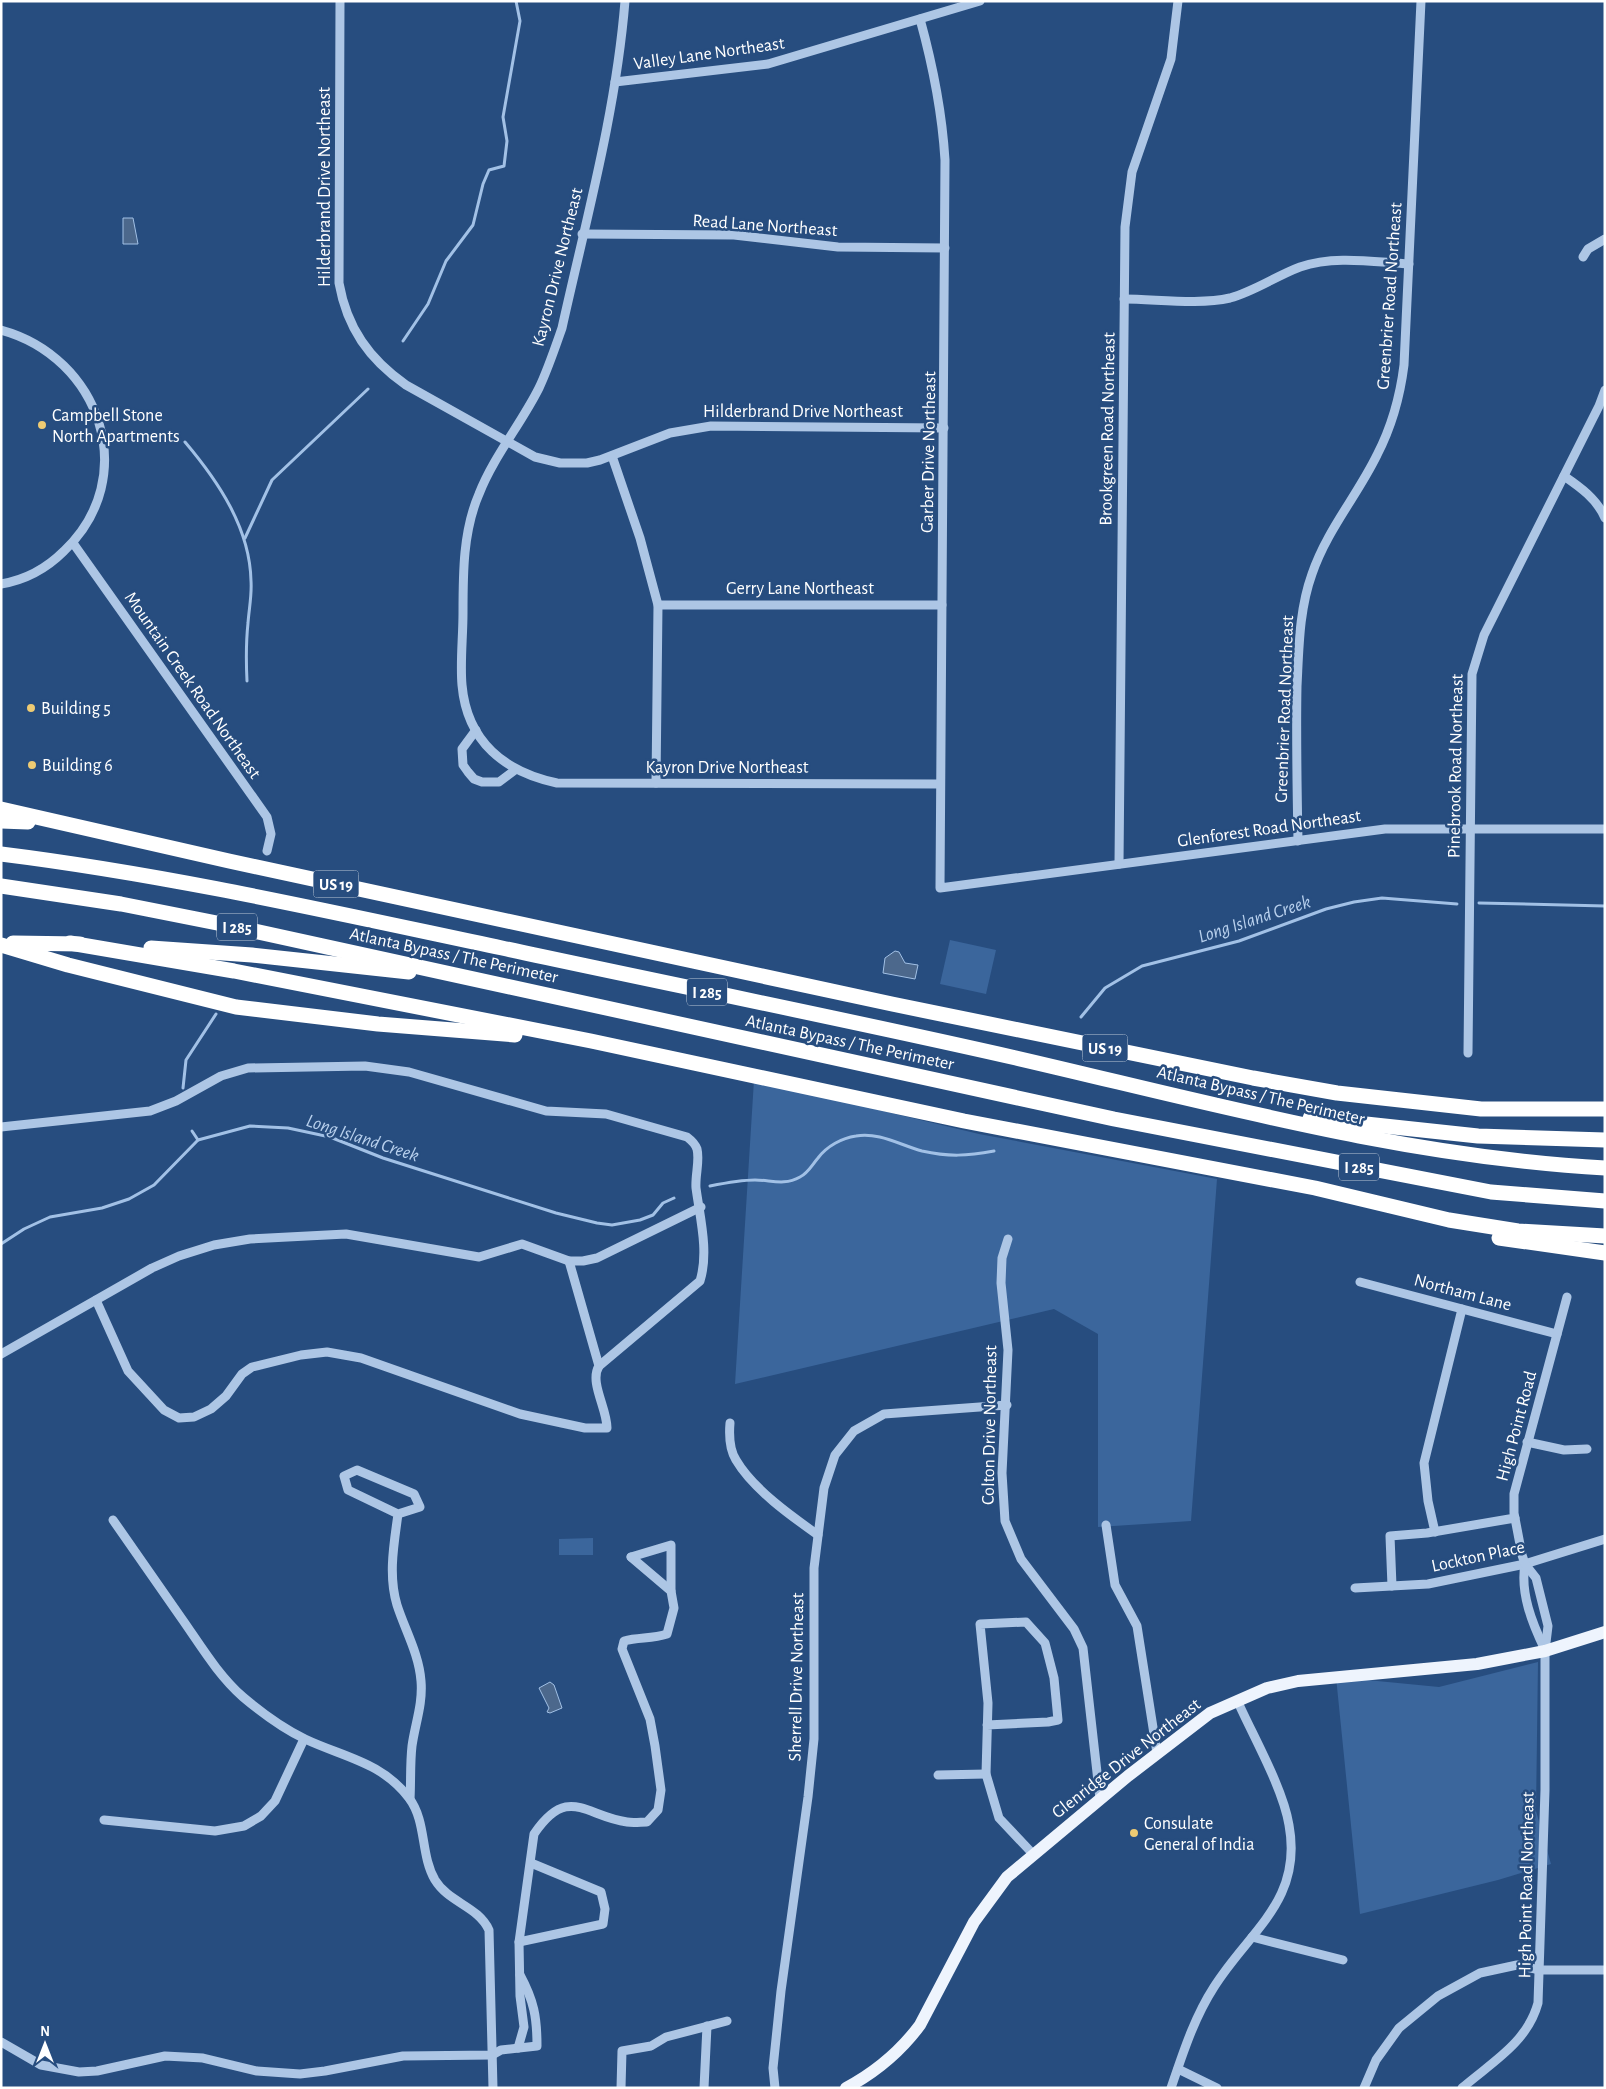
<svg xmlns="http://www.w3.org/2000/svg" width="1606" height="2089" font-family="'Alegreya Sans',sans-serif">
	<rect width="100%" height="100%" fill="#274d7f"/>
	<g fill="#3b669c">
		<path d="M950,940L996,950L986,994L940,984Z"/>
		<path d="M754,1080L979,1134L1217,1179L1191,1521L1098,1527V1334L1054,1309L735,1384Z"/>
		<path d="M593,1538V1555H559V1539Z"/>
		<path d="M1538,1662L1536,1811L1551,1864L1498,1880L1360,1914L1336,1677L1439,1687Z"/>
	</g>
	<g fill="#4c688c" stroke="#a2c1e6">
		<path d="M123,218H133L138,244H123Z"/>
		<path d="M895,951L899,952L905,963L918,965L915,979L883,973L885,958Z"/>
		<path d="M550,1682L554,1685L562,1708L550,1713L547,1712L549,1708L539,1688Z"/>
	</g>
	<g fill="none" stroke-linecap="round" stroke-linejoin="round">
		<g stroke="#a2c1e6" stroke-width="3">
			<path d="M403,341L428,304L446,261L473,225L483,184L489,170L504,166L507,141L503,117L520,21L516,1"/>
			<path d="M185,442C218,481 250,528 251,581C252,595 249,609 248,623C246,642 246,661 247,681"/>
			<path d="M245,538L272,480L368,389"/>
			<path d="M1479,903L1605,906"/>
			<path d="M1081,1017L1105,988L1142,966L1239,941L1326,909L1354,902L1382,898L1457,904"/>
			<path d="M183,1088L186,1060L216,1014"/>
			<path d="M192,1131L198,1140"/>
			<path d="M710,1186C725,1183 740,1180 755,1180C771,1180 784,1186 800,1177C808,1173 812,1165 818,1158C827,1146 842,1138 856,1136C879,1132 900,1145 922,1151C949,1157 967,1156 994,1151"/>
			<path d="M1,1244L24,1229L50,1217L102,1208L129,1199L154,1185L198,1140L250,1126L288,1128L330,1137L383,1158L556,1213L597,1223L612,1225L640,1220L653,1215L663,1203L674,1198"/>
		</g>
		<g stroke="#adc6e5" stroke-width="9">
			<path d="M340,1L339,283C347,328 369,359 406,385L535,457L560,463H587L600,460L670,433L711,426L944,428"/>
			<path d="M625,1C616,112 586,220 562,328C555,348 548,369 539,388C521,424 494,456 479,494C463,531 463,573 463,613C463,637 460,662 462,685C467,742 505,772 557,783L940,784"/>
			<path d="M920,19C933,66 942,111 945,160L940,888L1385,829H1605"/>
			<path d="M615,82L768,64L980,1"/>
			<path d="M582,234L734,235L838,247L945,248"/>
			<path d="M1583,257L1588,249L1605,239"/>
			<path d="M1124,299C1156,299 1199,305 1230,298C1255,291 1276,276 1300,267C1335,255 1373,262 1409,264"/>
			<path d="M1,330C100,357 142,477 64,551C47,568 25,580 1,584"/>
			<path d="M612,456L640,538L658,605L656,783"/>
			<path d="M1564,476C1580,487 1597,499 1605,518"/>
			<path d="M73,543L267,817L271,834L267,851"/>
			<path d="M658,605H942"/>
			<path d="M476,730L462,749L463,765L468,772L474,779L482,782H499L515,770"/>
			<path d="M1298,841C1297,789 1296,737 1297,686C1299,648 1299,610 1312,574C1327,530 1357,496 1377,455C1392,426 1400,397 1404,365L1421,1"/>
			<path d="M1119,864L1125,227L1132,172L1171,59L1178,1"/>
			<path d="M1468,1053L1472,674L1484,635L1599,406L1605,390"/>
			<path d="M1,1127L150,1111L176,1101L221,1076L248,1068L365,1066L409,1072L546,1111L606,1114L687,1137C691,1140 695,1143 697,1149C700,1161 695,1175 696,1188C700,1218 709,1252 700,1281L599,1366"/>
			<path d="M1008,1239L1002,1258L1001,1283L1008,1350L1002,1473L1005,1521L1021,1559L1074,1629L1083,1648L1100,1799"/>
			<path d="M1360,1282L1557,1334"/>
			<path d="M96,1300L128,1371L164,1410L179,1418L194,1417L211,1409L226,1396L242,1374L252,1367L301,1355L327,1352L361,1358L520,1414L585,1428H607C607,1408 589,1382 599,1366L569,1261"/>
			<path d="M1,1354L152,1268L179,1256L214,1245L250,1239L346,1234L479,1257L522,1244L569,1261H583L597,1258L701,1207"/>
			<path d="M730,1423C729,1435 729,1449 736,1460C753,1489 791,1516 818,1535"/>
			<path d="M1527,1442L1564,1450L1587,1449"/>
			<path d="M398,1514L420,1507L414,1494L357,1470L344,1476L348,1490L398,1514C394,1544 388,1575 397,1605C405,1630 419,1654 421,1681C423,1704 415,1724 412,1746C410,1763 411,1782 410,1799"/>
			<path d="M113,1520C136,1553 159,1586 182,1619C201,1646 218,1675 243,1697C262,1713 282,1728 305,1739C343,1757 382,1762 409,1798C427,1822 420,1854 435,1880C449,1903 478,1906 489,1930L493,2088"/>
			<path d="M1106,1525L1115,1585L1137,1626L1157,1753"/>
			<path d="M1435,1532L1428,1501L1424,1463L1462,1309"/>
			<path d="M631,1557L671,1545V1591"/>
			<path d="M1525,1564C1520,1593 1532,1623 1545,1650"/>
			<path d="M1392,1586L1390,1536L1427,1533L1515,1518"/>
			<path d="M1355,1588L1428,1584L1525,1564L1605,1539"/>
			<path d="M987,1725L1048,1722L1058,1720L1054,1678L1045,1643L1026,1622L980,1624L988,1703L986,1774L999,1818L1033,1854"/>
			<path d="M938,1775L986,1774"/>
			<path d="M104,1820L215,1831L244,1826L261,1816L275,1801L304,1739"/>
			<path d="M1252,1937L1343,1960"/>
			<path d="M519,1942L603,1924L605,1909L601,1892L531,1863"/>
			<path d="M1,2042L41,2065L79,2072L97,2071L165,2056L203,2058L257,2071L300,2074L325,2071L403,2056L492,2055L501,2050L537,2046C537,2017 534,2001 520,1975"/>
			<path d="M518,2048L524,2027L520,1996L519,1942L534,1834C568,1784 585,1816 627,1822C633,1823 641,1822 647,1822L658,1810L661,1790L655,1746L650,1719L622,1649L624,1641C639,1637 652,1639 667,1634L674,1608L671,1591L631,1557"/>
			<path d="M1178,2069L1217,2088"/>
			<path d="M621,2088L622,2051L651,2046L666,2037L727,2021"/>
			<path d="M704,2088L707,2026"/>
			<path d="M775,2088L773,2068L781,1991L808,1797L814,1739V1568L824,1488L835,1455L854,1431L884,1414L1007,1405"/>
			<path d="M1171,2088C1183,2053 1194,2018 1214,1987C1249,1931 1303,1901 1289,1825C1283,1788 1253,1736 1237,1700"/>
			<path d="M1364,2088L1376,2060L1399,2028L1438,1996L1480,1973L1517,1965L1540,1970H1605"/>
			<path d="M1462,2088C1492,2062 1527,2043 1538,2003L1545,1790V1651L1548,1626L1536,1578L1525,1564L1522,1555L1514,1513V1494L1567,1297"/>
		</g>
		<path stroke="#eef4fd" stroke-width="12" d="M846,2088C876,2072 900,2052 920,2025L974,1922L1007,1877L1128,1776L1210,1713L1267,1688L1298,1681L1477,1664L1545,1651L1605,1632"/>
		<g stroke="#fff" stroke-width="15">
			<path d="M1,809L229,861L892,1004L1253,1078L1337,1093L1481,1109H1605"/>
			<path d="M1,821L28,822"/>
			<path d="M1,854C170,875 336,913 502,948C673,985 845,1019 1016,1058C1211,1103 1404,1157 1605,1168"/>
			<path d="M1,886L121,904L222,924L1114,1119L1491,1192L1605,1201"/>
			<path d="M13,943L80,944"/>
			<path d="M70,943L234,971L591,1041L964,1121L1315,1188L1449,1220L1518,1231L1605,1236"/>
			<path d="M1,945L68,965L236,1007L378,1024L515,1035"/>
			<path d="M151,948L252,955L409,972"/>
			<path d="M1310,1118L1478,1136L1605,1140"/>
			<path d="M1499,1238L1605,1253"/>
		</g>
	</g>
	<g fill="#eecb73" stroke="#274d7f" stroke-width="2">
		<circle cx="42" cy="425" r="5"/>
		<circle cx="31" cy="708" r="5"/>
		<circle cx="32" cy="765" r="5"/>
		<circle cx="1134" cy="1833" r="5"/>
	</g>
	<g text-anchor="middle" stroke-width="5" stroke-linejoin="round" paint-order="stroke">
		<g fill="#274d7f" stroke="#becad9" stroke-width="1">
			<rect x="313.5" y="870.5" width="45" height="27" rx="4"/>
			<rect x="217" y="913.5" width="40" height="27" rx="4"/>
			<rect x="687" y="978.5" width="40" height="27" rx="4"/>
			<rect x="1082.5" y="1034.5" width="45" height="27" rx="4"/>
			<rect x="1339" y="1153.5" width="40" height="27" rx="4"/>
		</g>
		<g font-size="16" font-weight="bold" fill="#fff">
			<text x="336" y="890">US 19</text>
			<text x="237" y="933">I 285</text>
			<text x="707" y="998">I 285</text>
			<text x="1105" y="1054">US 19</text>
			<text x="1359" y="1173">I 285</text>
		</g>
		<g font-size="18" fill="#fff" stroke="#274d7f">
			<text transform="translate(709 53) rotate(-8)" y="6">Valley Lane Northeast</text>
			<text transform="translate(324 187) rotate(-90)" y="6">Hilderbrand Drive Northeast</text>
			<text transform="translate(765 225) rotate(4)" y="6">Read Lane Northeast</text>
			<text transform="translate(557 267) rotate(-76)" y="6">Kayron Drive Northeast</text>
			<text transform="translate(1389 296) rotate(-86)" y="6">Greenbrier Road Northeast</text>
			<text x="803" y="417">Hilderbrand Drive Northeast</text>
			<text transform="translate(1107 429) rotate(-89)" y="6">Brookgreen Road Northeast</text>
			<text transform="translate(928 452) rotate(-89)" y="6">Garber Drive Northeast</text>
			<text x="800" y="594">Gerry Lane Northeast</text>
			<text transform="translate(193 685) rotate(55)" y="6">Mountain Creek Road Northeast</text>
			<text transform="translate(1284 709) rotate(-88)" y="6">Greenbrier Road Northeast</text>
			<text transform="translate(1455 766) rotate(-89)" y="6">Pinebrook Road Northeast</text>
			<text x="727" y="773">Kayron Drive Northeast</text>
			<text transform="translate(1269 828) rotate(-8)" y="6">Glenforest Road Northeast</text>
			<text transform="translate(454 955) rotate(12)" y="6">Atlanta Bypass / The Perimeter</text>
			<text transform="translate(850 1042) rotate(12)" y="6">Atlanta Bypass / The Perimeter</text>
			<text transform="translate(1261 1095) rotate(13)" y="6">Atlanta Bypass / The Perimeter</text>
			<text transform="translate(1463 1292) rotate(15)" y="6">Northam Lane</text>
			<text transform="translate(989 1425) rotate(-89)" y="6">Colton Drive Northeast</text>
			<text transform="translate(1516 1426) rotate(-75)" y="6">High Point Road</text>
			<text transform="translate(1478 1556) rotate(-12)" y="6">Lockton Place</text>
			<text transform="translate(796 1677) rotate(-89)" y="6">Sherrell Drive Northeast</text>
			<text transform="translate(1126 1758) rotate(-38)" y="6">Glenridge Drive Northeast</text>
			<text transform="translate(1526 1885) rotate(-89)" y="6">High Point Road Northeast</text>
		</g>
		<g font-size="18" fill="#fff" stroke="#274d7f" text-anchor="start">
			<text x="52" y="421">Campbell Stone<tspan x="52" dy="21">North Apartments</tspan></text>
			<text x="41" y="714">Building 5</text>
			<text x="42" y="771">Building 6</text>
			<text x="1144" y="1829">Consulate<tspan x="1144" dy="21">General of India</tspan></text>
		</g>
		<g font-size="19" font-style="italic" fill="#b8d0ed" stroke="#274d7f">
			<text transform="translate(1254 918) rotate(-18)" y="7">Long Island Creek</text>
			<text transform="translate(363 1137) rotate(18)" y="7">Long Island Creek</text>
		</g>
	</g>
	<rect width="1606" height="2089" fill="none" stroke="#ffffff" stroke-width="5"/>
	<g transform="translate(45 2044)" stroke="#274d7f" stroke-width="4" paint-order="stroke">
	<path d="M0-4L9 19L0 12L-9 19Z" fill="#ffffff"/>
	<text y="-8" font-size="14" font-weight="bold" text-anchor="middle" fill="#ffffff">N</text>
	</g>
</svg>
